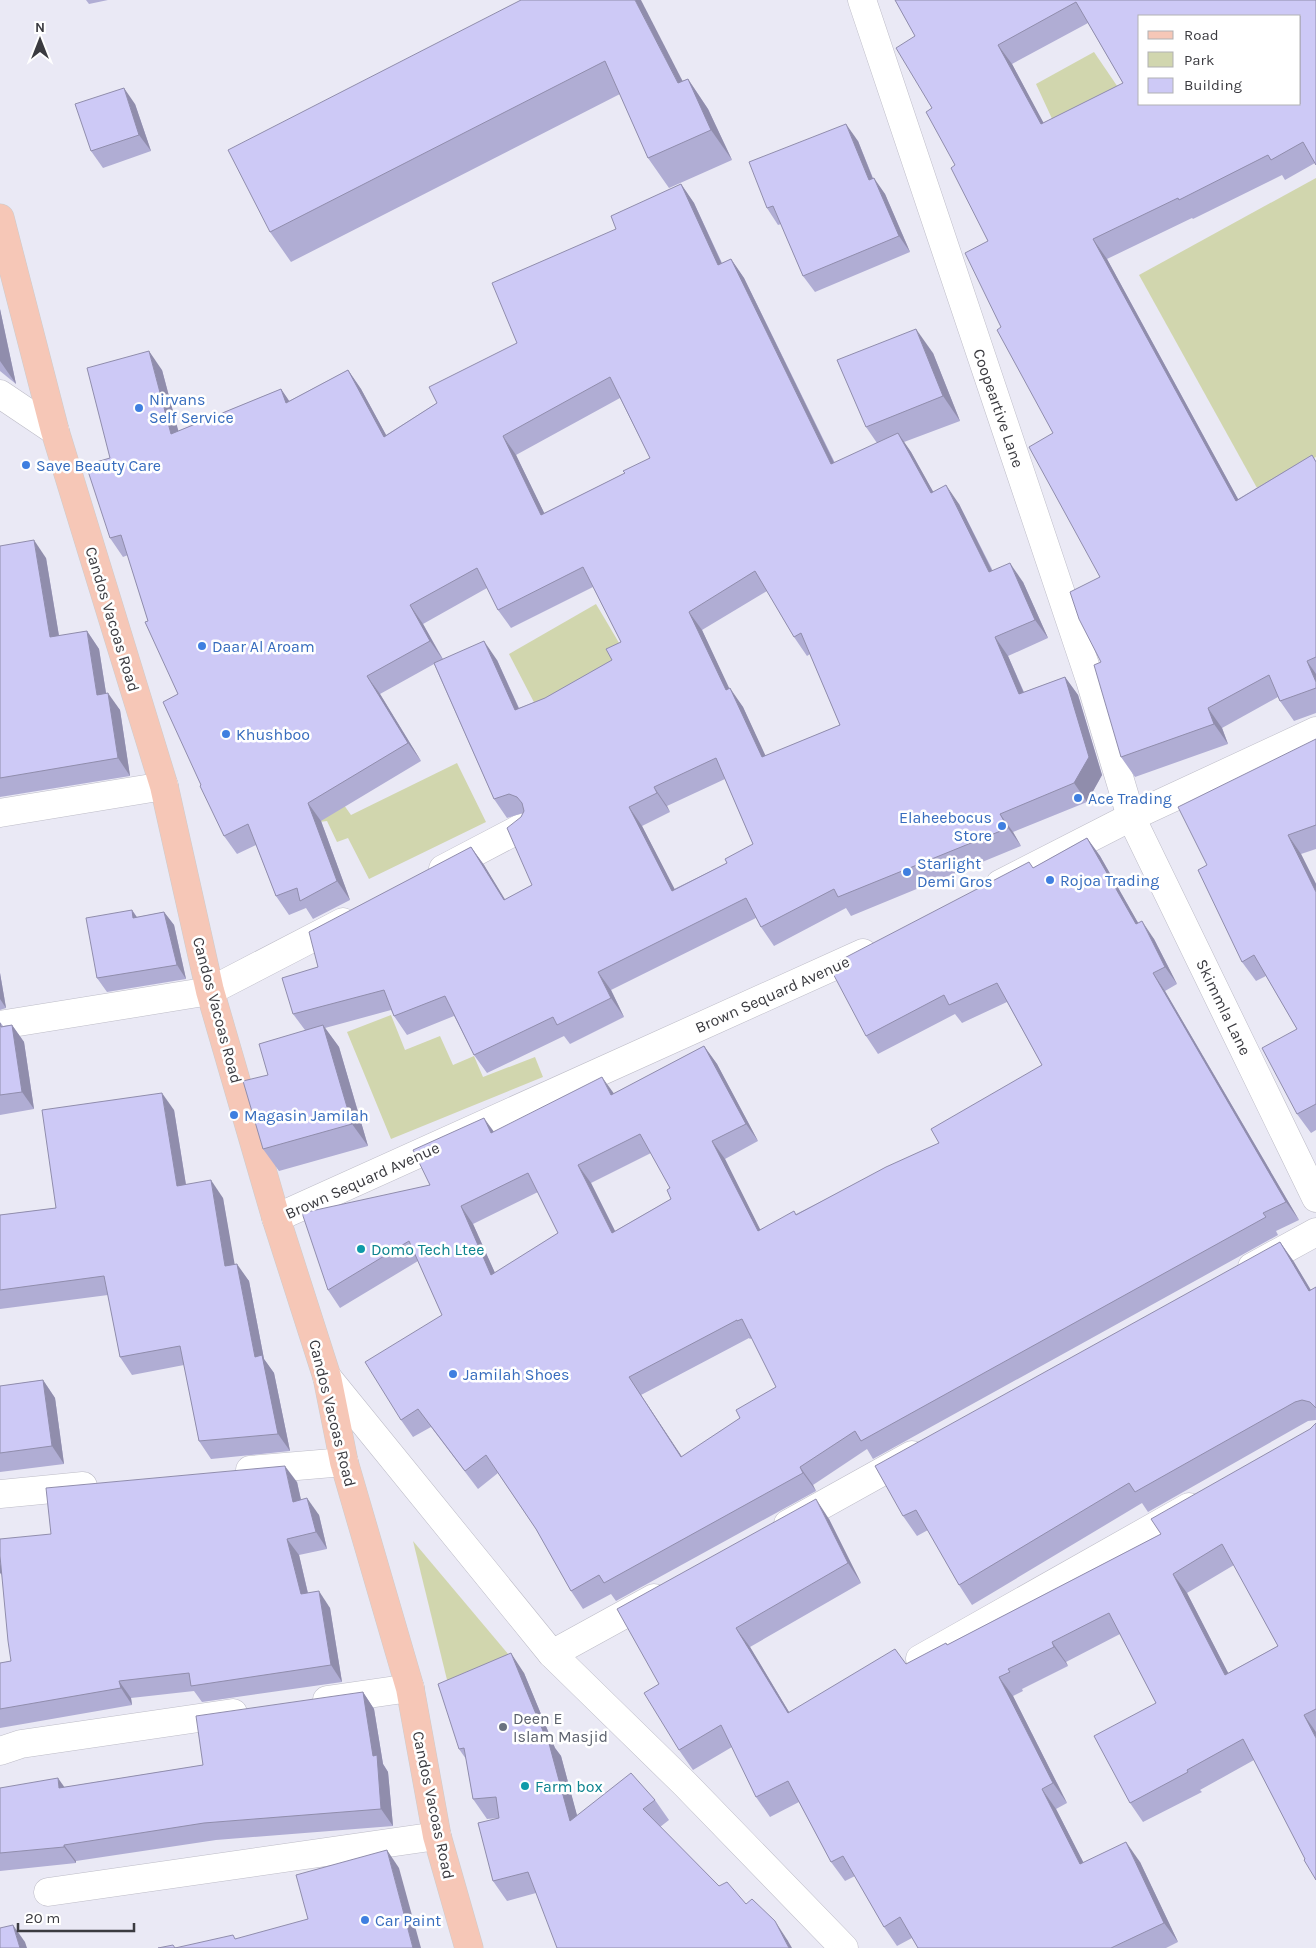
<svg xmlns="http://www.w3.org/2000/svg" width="1316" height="1948" font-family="Karla,sans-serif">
	<rect width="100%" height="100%" fill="#eae9f5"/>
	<g fill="#d1d6ae">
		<path d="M1094,52L1128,102L1060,136L1036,84Z"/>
		<path d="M1316,178V457L1257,488L1139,275Z"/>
		<path d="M596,604L628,658L538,710L509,654Z"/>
		<path d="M312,760L351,815L457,763L486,822L369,879L348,838L337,842L327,821L304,824Z"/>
		<path d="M391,1015L405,1050L440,1036L453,1065L474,1056L483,1077L535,1057L543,1077L391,1139L347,1032Z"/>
		<path d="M413,1541L524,1673L449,1688Z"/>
	</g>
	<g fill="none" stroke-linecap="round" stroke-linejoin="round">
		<g stroke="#bdbcc7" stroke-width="29">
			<g id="minor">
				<path d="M862,0L1090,680L1131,817L1316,1198"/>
				<path d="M0,394L55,431"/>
				<path d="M0,813L164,786"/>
				<path d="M443,869L521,828"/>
				<path d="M1000,884L1131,817L1316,731"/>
				<path d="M0,1025L210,991L343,922"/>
				<path d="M276,1218L863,953"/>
				<path d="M1252,1267L1316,1232"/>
				<path d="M327,1377L552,1654L685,1784L844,1948"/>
				<path d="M250,1470L344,1462"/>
				<path d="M0,1494L83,1486"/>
				<path d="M788,1524L912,1455"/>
				<path d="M552,1654L654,1598"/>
				<path d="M920,1659L1189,1507"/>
				<path d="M327,1700L410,1688"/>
				<path d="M0,1751L21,1744L233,1713"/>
				<path d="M48,1892L437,1836"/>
			</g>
		</g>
		<g stroke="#cccccd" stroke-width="29">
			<path id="major" d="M0,218L55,431L164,786L210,991L276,1218L327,1377L344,1462L410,1688L437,1836L469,1948"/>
		</g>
		<use href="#minor" stroke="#fff" stroke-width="28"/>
		<use href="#major" stroke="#f6c7b7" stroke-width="28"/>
	</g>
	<g fill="#b0add4" fill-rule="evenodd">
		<path d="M86,0H108L89,4Z"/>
		<path d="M521,0L682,81L688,79L708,109L732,160L669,188L648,158L620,94L291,262L270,232Z"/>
		<path d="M895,0H1316L1315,163L1285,180L1282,175L1193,219L1192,218L1107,259L1238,499L1312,455L1316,461V713L1294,721L1280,701L1278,697L1222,728L1228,744L1135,777L1121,757L1101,662L1100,577L1053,433L1001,327L988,241L955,165L932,108L915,36ZM1088,23L1123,83L1043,123L1012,64Z"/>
		<path d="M135,104L151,151L103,168L91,151Z"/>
		<path d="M858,141L873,178L885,194L910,252L815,292L803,276L781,224L778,225L767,208Z"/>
		<path d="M681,184L694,203L722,263L731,259L744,278L835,463L877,443L866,427L933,353L960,421L904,442L911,452L933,492L959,504L993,571L1023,582L1048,638L1008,656L1024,692L1065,677L1078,695L1102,775L1087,802L1013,832L1021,846L851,916L846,908L774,946L761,927L756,918L611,990L624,1017L570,1044L564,1036L487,1073L474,1055L454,1016L407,1035L394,1016L391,1010L325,1028L339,1047L368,1146L279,1171L263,1149L268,1075L305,1030L293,1014L318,967L471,847L484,865L505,900L532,885L521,817L523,813L507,818L494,799L434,664L380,694L421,761L321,821L350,900L313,919L306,908L289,915L276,896L256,845L237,854L224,836L201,785L178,694L148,621L128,555L123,557L110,538V458L162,370L178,431L281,389L289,401L348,370L361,389L386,435L437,403L517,343L616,229ZM620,398L650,458L625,473L544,513L516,455ZM593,587L621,642L612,660L545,698L519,708L497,660L443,659L423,624L487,588L498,610L511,628ZM767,591L794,637L807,656L810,654L840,725L765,756L743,707L729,689L702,630ZM725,779L753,844L727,863L674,889L642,826L670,812L667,806Z"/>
		<path d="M0,309L16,384L0,371Z"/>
		<path d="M0,546L46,558L59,636L87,631L99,649L106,693L120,710L130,776L0,797Z"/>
		<path d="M1316,739V849L1301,854L1316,884V1130L1311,1133L1297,1114V1029L1266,976L1256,981L1242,962L1207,865Z"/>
		<path d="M1087,838L1100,856L1138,923L1154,939L1177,984L1165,991L1299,1220L1276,1231L1278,1235L873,1459L867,1449L813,1485L816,1491L616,1601L611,1594L583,1609L571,1591L536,1529L498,1473L478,1489L431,1427L413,1437L401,1420L442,1315L418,1261L340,1308L328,1290L430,1185L494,1132L613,1094L704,1046L717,1064L758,1141L725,1159L760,1230L796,1214L939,1143L1042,1065L1007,1002L962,1023L955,1014L878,1054L866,1036L1033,868ZM651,1153L670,1188L671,1199L615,1231L591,1183ZM538,1192L558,1233L495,1273L473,1224ZM749,1338L750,1339L752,1338L776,1387L740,1418L682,1457L641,1395Z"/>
		<path d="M132,910L137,917L164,912L174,925L186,979L107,992L97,978Z"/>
		<path d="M0,973L6,1008L0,1010Z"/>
		<path d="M0,1022L3,1026L12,1025L24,1042L34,1109L0,1115Z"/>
		<path d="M174,1110L186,1185L223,1198L234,1264L249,1281L264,1359L274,1373L290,1451L211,1459L199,1441L184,1365L132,1375L120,1357L108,1295L0,1309V1215L56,1208Z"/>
		<path d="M1280,1242L1294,1262L1311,1290L1316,1287V1420L1308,1421L1148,1512L1142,1503L972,1605L959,1585L928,1530L917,1536L903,1516Z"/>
		<path d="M43,1380L55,1398L64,1464L0,1472V1386Z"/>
		<path d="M1316,1423V1880L1254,1760L1200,1790L1202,1792L1143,1822L1130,1803L1156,1703L1120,1634L1066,1662L1068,1666L1022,1689L1023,1691L1013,1696L1067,1803L1056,1809L1083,1862H1140L1178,1942L1166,1948H918L912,1938L897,1946L884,1927L855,1876L845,1881L831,1862L799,1802L770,1817L756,1797L732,1747L693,1770L679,1750L659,1684L829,1519L861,1583L750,1647L789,1712L906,1664L947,1645L1161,1534L1310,1429ZM1234,1565L1278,1646L1228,1673L1187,1593Z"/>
		<path d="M297,1482L301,1500L319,1515L327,1549L299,1555L308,1593L330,1608L342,1682L202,1702L194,1691L131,1698L132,1705L0,1728V1663L11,1661L51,1534Z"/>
		<path d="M524,1673L555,1748L561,1756L577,1816L655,1800L669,1820L660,1827L719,1886L746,1904L788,1941L536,1893L507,1901L493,1881L499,1818L487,1819L473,1799L466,1759L459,1749Z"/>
		<path d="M363,1692L374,1709L383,1764L388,1772L393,1826L216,1840L76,1861V1863L0,1871V1788L65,1787L203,1765Z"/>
	</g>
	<g fill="#908dac">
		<path d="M635,0H641L699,113L678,83Z"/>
		<path d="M998,45L1012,64L1055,144L1041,124Z"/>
		<path d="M688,79L708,109L732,160L711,130Z"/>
		<path d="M124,88L135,104L151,151L139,135Z"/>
		<path d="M846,124L858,141L880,197L869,180Z"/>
		<path d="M874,178L885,194L910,252L899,236Z"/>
		<path d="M681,184L694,203L731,284L718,265Z"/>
		<path d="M1093,239L1107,259L1250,521L1236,501Z"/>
		<path d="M731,259L744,278L844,483L831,464Z"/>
		<path d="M0,309L16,384L0,361Z"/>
		<path d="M916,329L933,353L960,421L943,396Z"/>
		<path d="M149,351L162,370L184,452L171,434Z"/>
		<path d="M348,370L361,389L397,455L384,437Z"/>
		<path d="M281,389L294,408L286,403Z"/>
		<path d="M898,433L911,452L944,511L931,493Z"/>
		<path d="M503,436L516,455L554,533L541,515Z"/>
		<path d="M946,485L959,504L1002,591L989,572Z"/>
		<path d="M34,540L46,558L62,654L50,637Z"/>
		<path d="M1010,563L1023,582L1048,638L1035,620Z"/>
		<path d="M410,605L423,624L443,660L430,641Z"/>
		<path d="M689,612L702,630L739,709L726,690Z"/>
		<path d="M87,631L99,649L109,712L97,695Z"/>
		<path d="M995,637L1008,656L1032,712L1019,694Z"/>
		<path d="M484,641L497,660L528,729L515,710Z"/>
		<path d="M1307,661L1316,674V682Z"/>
		<path d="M367,676L380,694L421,761L408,743Z"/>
		<path d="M1065,677L1078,695L1102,775L1087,802L1074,783Z"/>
		<path d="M730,688L743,707L775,776L762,757Z"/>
		<path d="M108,693L120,710L130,776L118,758Z"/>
		<path d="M1208,708L1222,728L1228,744L1214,724Z"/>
		<path d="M654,787L667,806L670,812L657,793Z"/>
		<path d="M308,803L321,821L350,900L337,881Z"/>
		<path d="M629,807L642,826L685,909L672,891Z"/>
		<path d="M1000,814L1013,832L1021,846L1008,828Z"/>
		<path d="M1288,835L1301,854L1316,884V892Z"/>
		<path d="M1087,838L1100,856L1149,942L1136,924Z"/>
		<path d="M471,847L484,865L517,919L504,900Z"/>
		<path d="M132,910L141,924L133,918Z"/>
		<path d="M164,912L174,925L186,979L177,965Z"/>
		<path d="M1142,921L1154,939L1177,984L1165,967Z"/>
		<path d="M598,972L611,990L624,1017L611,998Z"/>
		<path d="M0,973L6,1008L0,999Z"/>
		<path d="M1153,973L1165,991L1299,1220L1286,1202Z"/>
		<path d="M12,1025L24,1042L34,1109L22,1092Z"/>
		<path d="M323,1025L339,1047L368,1146L352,1124Z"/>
		<path d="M704,1046L717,1064L758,1141L746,1124Z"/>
		<path d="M602,1077L615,1095H611Z"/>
		<path d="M162,1093L174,1110L189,1204L177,1186Z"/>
		<path d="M484,1118L497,1136L491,1133Z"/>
		<path d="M712,1141L725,1159L770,1249L758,1231Z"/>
		<path d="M578,1165L591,1183L625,1251L612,1233Z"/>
		<path d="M211,1180L223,1198L238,1283L225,1266Z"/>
		<path d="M461,1206L473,1224L504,1293L491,1275Z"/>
		<path d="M1280,1242L1294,1262L1316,1299L1309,1291Z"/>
		<path d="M237,1264L249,1281L264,1359L274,1373L290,1451L278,1434L255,1357Z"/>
		<path d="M629,1377L641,1395L694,1475L681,1457Z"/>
		<path d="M43,1380L55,1398L64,1464L52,1446Z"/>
		<path d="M285,1466L297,1482L305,1518L293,1502Z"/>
		<path d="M800,1467L813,1485L816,1491L803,1473Z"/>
		<path d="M307,1498L319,1515L327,1549L316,1532Z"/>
		<path d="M816,1499L829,1519L861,1583L848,1563Z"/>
		<path d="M287,1539L299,1555L312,1611L301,1594Z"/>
		<path d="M0,1556L2,1575L0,1573Z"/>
		<path d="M1173,1574L1187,1593L1239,1694L1225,1675Z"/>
		<path d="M319,1591L330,1608L342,1682L331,1665Z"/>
		<path d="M736,1628L750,1647L801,1732L788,1713Z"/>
		<path d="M1052,1642L1066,1662L1068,1666L1054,1647Z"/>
		<path d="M511,1653L524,1673L555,1748L561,1756L584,1841L570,1821L545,1736Z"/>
		<path d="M999,1677L1013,1696L1067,1803L1053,1783Z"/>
		<path d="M119,1681L131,1698L132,1705L121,1688Z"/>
		<path d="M363,1692L374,1709L383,1764L388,1772L393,1826L381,1809Z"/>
		<path d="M1304,1715L1316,1732V1738Z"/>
		<path d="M58,1778L70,1795L59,1788Z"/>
		<path d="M1042,1789L1056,1809L1094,1883L1080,1864Z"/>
		<path d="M1126,1842L1140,1862L1178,1942L1164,1923Z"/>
		<path d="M64,1845L76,1861V1863L64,1847Z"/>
		<path d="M387,1850L399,1868L421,1948H413Z"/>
		<path d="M775,1921L788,1941L792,1948H789Z"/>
		<path d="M13,1925L25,1942L27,1948H20Z"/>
	</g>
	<g fill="#cdc9f6" stroke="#908dac" fill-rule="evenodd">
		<path d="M521,0H635L678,83L688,79L711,130L648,158L605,61L270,232L228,150Z"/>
		<path d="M895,0H1316V165L1303,142L1271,160L1268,155L1179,200L1178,198L1093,239L1236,501L1312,455L1316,462V657L1307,661L1316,682V688L1280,701L1269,675L1208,708L1214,724L1121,757L1094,665L1101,662L1079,619L1070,592L1100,577L1029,447L1053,433L997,330L1001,327L965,253L988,241L951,168L955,165L926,112L932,108L896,48L915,36ZM1076,2L1123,83L1041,124L998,45ZM1140,16H1300V104H1140Z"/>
		<path d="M124,88L139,135L91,151L75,104Z"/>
		<path d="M846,124L869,180L874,178L899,236L803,276L773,206L767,208L749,162Z"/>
		<path d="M681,184L718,265L731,259L831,464L898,433L931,493L946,485L989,572L1010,563L1035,620L995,637L1019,694L1065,677L1089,757L1074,783L1000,814L1008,828L838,897L834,889L761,927L746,898L598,972L611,998L557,1025L553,1017L474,1055L445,996L394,1016L384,990L293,1014L282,978L318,967L309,932L471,847L504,900L532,885L507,828L521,817L524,811L522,803L517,797L509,794L494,799L434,663L484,641L515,710L545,698L612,660L606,649L621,642L583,567L498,610L477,568L410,605L430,641L367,676L408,743L308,803L337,881L300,901L297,888L276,896L248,824L224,836L200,786L201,785L163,702L178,694L145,622L148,621L121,535L110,538L86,465L110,458L87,368L149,351L171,434L281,389L286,403L348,370L384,437L437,403L429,387L517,343L492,283L616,229L611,216ZM610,377L650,458L623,471L625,473L541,515L503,436ZM755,571L794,637L801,633L840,725L762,757L730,688L726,690L689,612ZM716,758L753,844L725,859L727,863L672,891L629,807L657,793L654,787Z"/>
		<path d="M916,329L943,396L866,427L837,360Z"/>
		<path d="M34,540L50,637L87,631L97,695L108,693L118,758L0,778V546Z"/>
		<path d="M1316,739V825L1288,835L1316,892V1104L1297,1114L1262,1048L1297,1029L1254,955L1242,962L1198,870L1207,865L1178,807Z"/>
		<path d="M1087,838L1136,924L1142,921L1165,967L1153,973L1286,1202L1263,1213L1266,1217L861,1441L855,1431L800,1467L803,1473L604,1583L599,1575L571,1591L536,1529L486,1455L465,1471L418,1409L401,1420L365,1362L442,1315L409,1241L328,1290L302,1213L430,1185L413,1150L484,1118L491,1133L602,1077L611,1095L704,1046L746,1124L712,1141L758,1231L794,1211L796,1215L886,1167L939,1143L931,1129L1042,1065L997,983L949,1005L944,995L866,1036L829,966L1029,862L1033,868ZM640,1134L670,1188L667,1190L671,1199L612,1233L578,1165ZM528,1173L558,1233L491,1275L461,1206ZM742,1319L776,1387L736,1410L740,1418L681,1457L629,1377L737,1320V1321Z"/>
		<path d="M132,910L133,918L164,912L177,965L97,978L86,918Z"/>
		<path d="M0,1023L1,1027L12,1025L22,1092L0,1095Z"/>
		<path d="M323,1025L352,1124L263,1149L243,1081L268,1075L259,1044Z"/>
		<path d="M162,1093L177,1186L211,1180L225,1266L237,1264L255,1357L262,1355L278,1434L199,1441L180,1346L120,1357L104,1276L0,1290V1215L56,1208L42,1110Z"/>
		<path d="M1280,1242L1309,1291L1316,1287V1408L1310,1402L1302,1400L1295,1402L1135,1492L1129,1483L959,1585L916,1510L903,1516L875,1466Z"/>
		<path d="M43,1380L52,1446L0,1453V1386Z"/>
		<path d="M1316,1423V1709L1304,1715L1316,1738V1880L1304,1860L1305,1859L1243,1739L1187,1770L1188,1772L1130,1803L1094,1736L1156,1703L1109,1613L1052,1642L1054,1647L1008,1669L1010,1672L999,1677L1053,1783L1042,1789L1080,1864L1126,1842L1164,1923L1111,1948H918L900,1917L884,1927L843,1856L831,1862L788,1781L756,1797L721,1725L679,1750L644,1693L659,1684L617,1609L816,1499L848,1563L736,1628L788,1713L895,1649L906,1664L946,1643L947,1645L1161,1534L1151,1519L1310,1429ZM1222,1544L1278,1646L1225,1675L1173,1574Z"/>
		<path d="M285,1466L293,1502L307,1498L316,1532L287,1539L301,1594L319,1591L331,1665L191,1686L189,1673L119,1681L121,1688L0,1709V1663L11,1661L8,1641L0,1556V1539L51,1534L46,1488Z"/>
		<path d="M511,1653L545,1736H547L570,1821L631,1773L655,1800L643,1809L719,1886L727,1882L746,1904L752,1899L775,1921L789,1948H557L528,1872L493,1881L478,1823L499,1818L496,1797L473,1799L464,1748L459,1749L438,1684Z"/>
		<path d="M363,1692L373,1756L377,1755L381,1809L204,1823L64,1845V1847L0,1853V1788L58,1778L59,1788L203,1765L196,1716Z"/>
		<path d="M387,1850L413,1948H158L173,1945L175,1948L233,1935L235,1939L308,1919L296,1875Z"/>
		<path d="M13,1925L20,1948H0V1928Z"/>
	</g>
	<g fill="#3f7fe0" stroke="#fff" stroke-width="2">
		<circle cx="139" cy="408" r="5"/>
		<circle cx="26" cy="465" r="5"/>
		<circle cx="202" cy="646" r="5"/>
		<circle cx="226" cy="734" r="5"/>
		<circle cx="1078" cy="798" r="5"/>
		<circle cx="1002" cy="826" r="5"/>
		<circle cx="907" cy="872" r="5"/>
		<circle cx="1050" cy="880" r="5"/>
		<circle cx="234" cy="1115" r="5"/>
		<circle cx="453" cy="1374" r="5"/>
		<circle cx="365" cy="1920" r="5"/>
	</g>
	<g fill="#0f9aa8" stroke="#fff" stroke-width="2">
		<circle cx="361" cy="1249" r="5"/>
		<circle cx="525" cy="1786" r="5"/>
	</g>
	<circle fill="#6b7280" stroke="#fff" stroke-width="2" cx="503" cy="1727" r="5"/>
	<g text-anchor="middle" stroke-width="5" stroke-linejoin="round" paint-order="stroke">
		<g font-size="16" fill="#366cbe" stroke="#fff" text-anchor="start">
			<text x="149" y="405">Nirvans<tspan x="149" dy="18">Self Service</tspan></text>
			<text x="36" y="471">Save Beauty Care</text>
			<text x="212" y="652">Daar Al Aroam</text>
			<text x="236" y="740">Khushboo</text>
			<text x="1088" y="804">Ace Trading</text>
			<text x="992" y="823" text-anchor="end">Elaheebocus<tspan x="992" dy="18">Store</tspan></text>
			<text x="917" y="869">Starlight<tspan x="917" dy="18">Demi Gros</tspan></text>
			<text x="1060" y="886">Rojoa Trading</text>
			<text x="244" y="1121">Magasin Jamilah</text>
			<text x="463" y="1380">Jamilah Shoes</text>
			<text x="375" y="1926">Car Paint</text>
		</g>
		<g font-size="16" fill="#3b3b40" stroke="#fff">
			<text transform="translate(999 408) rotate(71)" y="6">Coopeartive Lane</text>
			<text transform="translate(113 619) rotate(73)" y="6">Candos Vacoas Road</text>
			<text transform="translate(772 994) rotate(-24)" y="6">Brown Sequard Avenue</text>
			<text transform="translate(1224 1007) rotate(64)" y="6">Skimmla Lane</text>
			<text transform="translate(218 1010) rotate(75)" y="6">Candos Vacoas Road</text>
			<text transform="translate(362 1180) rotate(-24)" y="6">Brown Sequard Avenue</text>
			<text transform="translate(333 1413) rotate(76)" y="6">Candos Vacoas Road</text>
			<text transform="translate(434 1805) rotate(78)" y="6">Candos Vacoas Road</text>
		</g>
		<g font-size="16" fill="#0d838f" stroke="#fff" text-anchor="start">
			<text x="371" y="1255">Domo Tech Ltee</text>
			<text x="535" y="1792">Farm box</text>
		</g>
		<g font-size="16" fill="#5b616d" stroke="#fff" text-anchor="start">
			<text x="513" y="1724">Deen E<tspan x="513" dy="18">Islam Masjid</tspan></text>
		</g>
	</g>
	<rect x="1138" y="15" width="162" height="90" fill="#ffffff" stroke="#b1b1b3"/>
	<rect x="1148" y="31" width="25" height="8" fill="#f6c7b7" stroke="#b1b1b3"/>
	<text x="1184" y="40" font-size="15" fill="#3b3b40">Road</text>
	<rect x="1148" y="52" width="25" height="15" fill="#d1d6ae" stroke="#b1b1b3"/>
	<text x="1184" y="65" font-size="15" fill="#3b3b40">Park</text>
	<rect x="1148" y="78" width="25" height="15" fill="#cdc9f6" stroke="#b1b1b3"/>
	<text x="1184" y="90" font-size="15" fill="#3b3b40">Building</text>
	<g transform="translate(40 40)" stroke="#ffffff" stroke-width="4" paint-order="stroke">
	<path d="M0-4L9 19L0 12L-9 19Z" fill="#3b3b40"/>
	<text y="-8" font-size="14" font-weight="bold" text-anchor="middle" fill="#3b3b40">N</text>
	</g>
	<path d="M18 1923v8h116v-8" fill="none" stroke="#3b3b40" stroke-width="2.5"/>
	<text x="25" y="1923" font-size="15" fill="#3b3b40" stroke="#ffffff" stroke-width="4" paint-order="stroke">20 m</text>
</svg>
